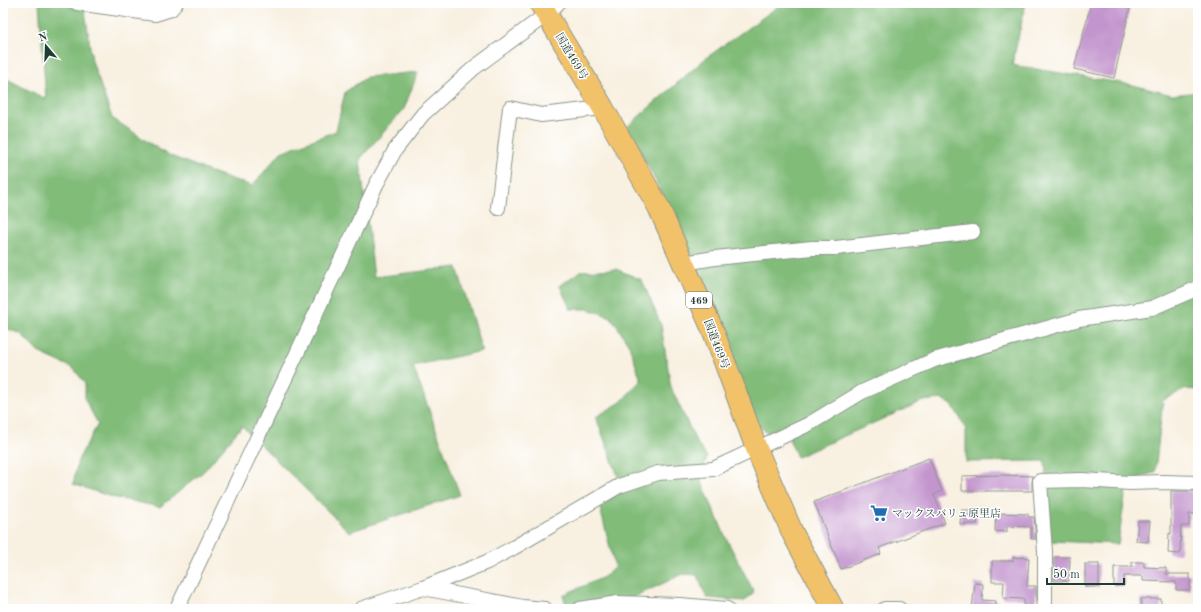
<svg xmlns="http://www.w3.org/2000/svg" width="1201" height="612" font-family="'Old Standard TT','Noto Serif JP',serif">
	<rect width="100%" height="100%" fill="#fff"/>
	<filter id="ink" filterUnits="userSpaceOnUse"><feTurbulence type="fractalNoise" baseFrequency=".025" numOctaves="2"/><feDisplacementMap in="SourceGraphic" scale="8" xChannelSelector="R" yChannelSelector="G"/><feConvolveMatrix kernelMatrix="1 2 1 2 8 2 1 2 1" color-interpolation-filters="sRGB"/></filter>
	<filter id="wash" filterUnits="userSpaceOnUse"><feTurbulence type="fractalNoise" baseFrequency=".012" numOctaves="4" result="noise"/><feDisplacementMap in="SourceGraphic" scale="16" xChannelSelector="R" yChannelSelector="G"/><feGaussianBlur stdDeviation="0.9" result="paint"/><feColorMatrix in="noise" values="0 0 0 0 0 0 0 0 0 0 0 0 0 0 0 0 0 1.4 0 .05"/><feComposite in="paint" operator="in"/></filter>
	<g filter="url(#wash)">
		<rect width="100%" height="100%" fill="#f8f0e0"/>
		<g fill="#81bc79" stroke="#507c56">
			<path d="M39,3H84L92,61L112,118L166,154L208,171L252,186L281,152L336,131L345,92L367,77L418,72L404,109L360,159L374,277L457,267L482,351L413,366L460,495L349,532L242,426L204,471L160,507L112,497L73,484L78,460L98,424L85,400V383L73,368L38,352L21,334L3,327V77L46,99Z"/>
			<path d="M783,3H1026L1012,65L1133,85L1172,95L1198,92V390L1186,389L1163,400L1155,472L1127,483L1118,544L1050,541L1045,461L966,462V428L953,406L942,399L923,401L797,457L786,432H766L757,424L737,370L679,225L627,127L706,58Z"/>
			<path d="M616,269L642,280L661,325L671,388L697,443L707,457L700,478L726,538L754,592L745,601L707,598L697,575L683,574L634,597L577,607L566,605L563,595L604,577L615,567L600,508L613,496L619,479L596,417L621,402L641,380L629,345L611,317L588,309H570L560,286L580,271Z"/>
		</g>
		<g id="blocks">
			<g fill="#c395ce">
				<path d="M1091,3H1131L1114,78L1074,69Z"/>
				<path d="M929,458L942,491L934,495L945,523L879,548L881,554L841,569L814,502Z"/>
				<path d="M1003,475L1033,476L1032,482V491H962V476Z"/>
				<path d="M1171,491H1198V514H1189V526H1181L1180,554L1168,553L1169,533L1171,534Z"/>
				<path d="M961,510H977V524H960Z"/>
				<path d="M996,513L1028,514V517H1034L1036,539H1031V527L1007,526V532L995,531Z"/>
				<path d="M1138,521H1150L1148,542L1136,541Z"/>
				<path d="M1013,557L1029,558L1027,586H1036V609H1024V599L1003,598L1004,582H992V561H1013Z"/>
				<path d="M1054,557H1070L1069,581H1054Z"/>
				<path d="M1132,562H1144V567L1166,568V574H1190V590H1176V582L1143,581V576H1124V586H1114V567H1132Z"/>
				<rect x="1085" y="564" width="14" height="23"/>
				<path d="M975,583L983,584L982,600L996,601V609H972Z"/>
				<rect x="1141" y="599" width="20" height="10"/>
			</g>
		</g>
	</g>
	<g filter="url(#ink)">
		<use href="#blocks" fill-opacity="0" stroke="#8c968a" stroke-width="1"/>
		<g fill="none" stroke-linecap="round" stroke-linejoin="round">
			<g stroke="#8c968a" stroke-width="16">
				<g id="minor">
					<path d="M77,3L155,14L171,9L176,3"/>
					<path d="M498,208L510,108L541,115L603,108"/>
					<path d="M684,263L715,258L812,248H836L973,232"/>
					<path d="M423,588L523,607L545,609"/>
					<path d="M177,609L376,185L395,150L423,114L474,68L547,14L558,3"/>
					<path d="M361,609L423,588L487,562L513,548L619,486L658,473L713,469L809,424L862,392L934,360L1079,319L1152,308L1198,288"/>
					<path d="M580,609L618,603L680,605L727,609"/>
					<path d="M885,609H899"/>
					<path d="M1045,609V552L1040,481L1082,480L1130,483L1163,482L1198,483"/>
				</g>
			</g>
			<g stroke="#8c968a" stroke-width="23">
				<path id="highway" d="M540,3L603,108L659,208L714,333L757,450L793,534L833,609"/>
			</g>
			<use href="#minor" stroke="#fff" stroke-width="14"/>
			<use href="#highway" stroke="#f2c26a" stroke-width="21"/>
		</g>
	</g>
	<defs>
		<g id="supermarket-bare" transform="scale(1.38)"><path d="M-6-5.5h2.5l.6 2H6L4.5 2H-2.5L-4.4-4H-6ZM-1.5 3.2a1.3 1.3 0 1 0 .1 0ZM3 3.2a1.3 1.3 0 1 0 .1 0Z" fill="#1f6fb2" stroke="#fff" stroke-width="2.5" paint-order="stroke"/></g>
	</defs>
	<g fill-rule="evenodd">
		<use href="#supermarket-bare" x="879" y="513"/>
	</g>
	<g text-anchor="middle" stroke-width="3" stroke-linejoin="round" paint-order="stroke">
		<rect fill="#fff" stroke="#627771" stroke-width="1" x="686" y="292" width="26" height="16" rx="3"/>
		<g font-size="10" font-weight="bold" fill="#1f3d34">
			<text x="699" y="304">469</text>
		</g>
		<g font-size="11" fill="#1f3d34" stroke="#fff">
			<text transform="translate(572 56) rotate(59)" y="4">国道469号</text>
			<text transform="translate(717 344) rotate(69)" y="4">国道469号</text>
		</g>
		<g font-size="11" fill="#1f3d34" stroke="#fff" text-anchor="start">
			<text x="892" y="517">マックスバリュ原里店</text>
		</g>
	</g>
	<rect width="1201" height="612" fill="none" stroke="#fff" stroke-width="16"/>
	<g transform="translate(46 46) rotate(341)" stroke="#ffffff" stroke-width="3" paint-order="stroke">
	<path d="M0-3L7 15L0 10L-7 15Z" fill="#1f3d34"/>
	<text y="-6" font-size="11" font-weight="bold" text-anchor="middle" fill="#1f3d34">N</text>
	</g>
	<path d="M1047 578v6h77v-6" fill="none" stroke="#1f3d34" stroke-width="2"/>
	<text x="1053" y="578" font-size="12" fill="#1f3d34" stroke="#ffffff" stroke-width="3" paint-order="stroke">50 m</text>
</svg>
